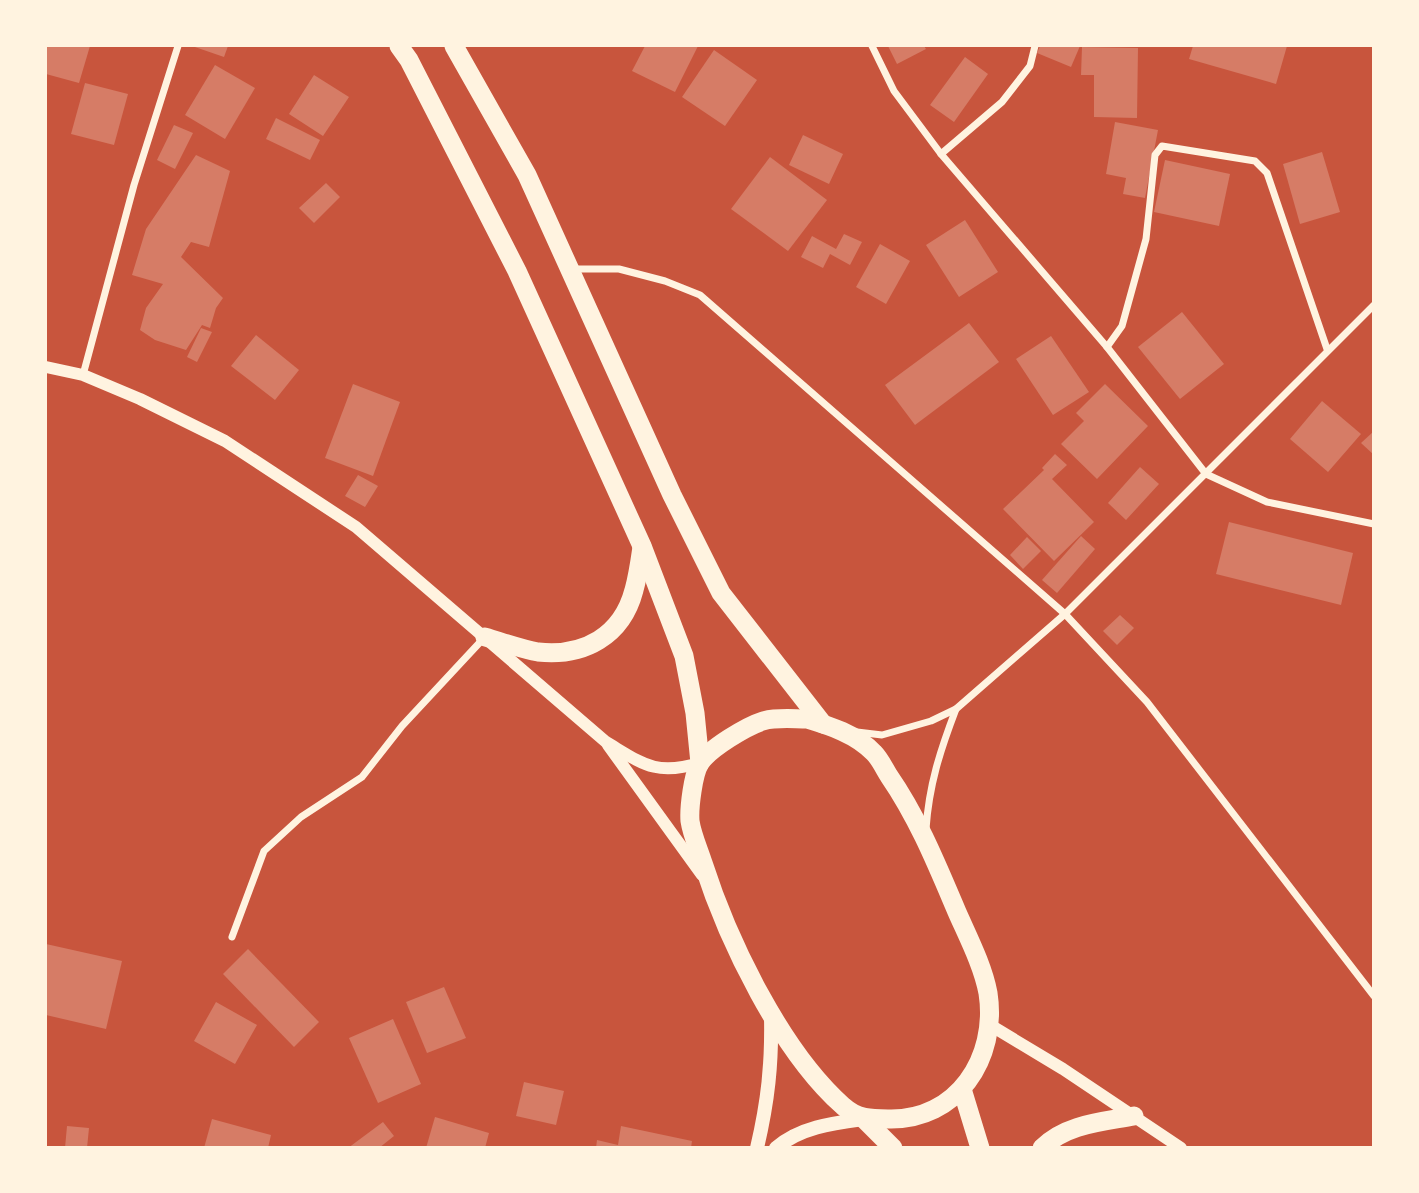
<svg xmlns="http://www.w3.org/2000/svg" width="1419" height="1193" font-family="'Fira Sans',sans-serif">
	<rect width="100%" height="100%" fill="#c8553d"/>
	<g fill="#d67c66">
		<path d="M46,46H90L79,83L46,74Z"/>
		<path d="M192,46H228L224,57Z"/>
		<path d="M645,46H698L675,92L632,71Z"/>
		<path d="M888,46H924L926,49L897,64Z"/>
		<path d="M1040,46H1080L1071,67L1037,53Z"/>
		<path d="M1193,46H1287L1276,84L1189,59Z"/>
		<path d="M1082,47L1138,48L1137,118L1094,117V75H1081Z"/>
		<path d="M714,50L757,80L725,126L682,97Z"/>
		<path d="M965,57L988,74L954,122L930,105Z"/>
		<path d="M215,65L255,88L225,139L185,115Z"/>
		<path d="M314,75L349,97L323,136L289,114Z"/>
		<path d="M85,83L128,94L114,145L71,134Z"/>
		<path d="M276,118L320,140L310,160L266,139Z"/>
		<path d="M1115,122L1158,130L1145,198L1123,194L1126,178L1106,174Z"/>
		<path d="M174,125L193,133L175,169L157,160Z"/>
		<path d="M803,135L843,154L829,184L789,165Z"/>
		<path d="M1322,152L1340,212L1300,224L1283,164Z"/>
		<path d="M196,155L230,171L209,247L191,242L181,257L223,298L216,308L210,328L202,325L186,350L155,340L140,330L146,308L163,284L132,275L146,229Z"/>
		<path d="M770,157L827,200L788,251L731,209Z"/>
		<path d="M1165,160L1230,174L1219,226L1154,212Z"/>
		<path d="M326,183L340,197L314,223L299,208Z"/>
		<path d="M965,220L998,272L959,297L926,245Z"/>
		<path d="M844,234L862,242L850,265L830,254L823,268L801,257L812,236L836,249Z"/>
		<path d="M880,244L910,261L886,304L856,287Z"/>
		<path d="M1182,312L1224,364L1180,399L1138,347Z"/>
		<path d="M969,323L999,362L915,425L885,385Z"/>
		<path d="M201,328L212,332L197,362L187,357Z"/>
		<path d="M256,335L299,370L275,400L231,366Z"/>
		<path d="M1051,336L1089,392L1053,415L1016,359Z"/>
		<path d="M353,384L400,402L373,476L325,458Z"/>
		<path d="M1105,384L1148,426L1097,479L1061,444L1084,421L1076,413Z"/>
		<path d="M1322,401L1361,434L1328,472L1290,439Z"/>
		<path d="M1374,431V455L1361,443Z"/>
		<path d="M1055,454L1067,465L1052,479L1094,522L1054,561L1003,509L1044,470L1042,468Z"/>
		<path d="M1140,467L1159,484L1126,520L1108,503Z"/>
		<path d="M358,475L378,486L365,507L345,496Z"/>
		<path d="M1229,522L1353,553L1341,605L1216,574Z"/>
		<path d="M1081,536L1095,549L1057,593L1042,580Z"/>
		<path d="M1027,537L1041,551L1023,569L1010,555Z"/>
		<path d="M1120,615L1134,628L1117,645L1103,631Z"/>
		<path d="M46,944L122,961L106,1029L46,1015Z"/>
		<path d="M248,949L319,1022L294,1047L223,974Z"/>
		<path d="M444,987L466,1038L427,1053L406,1002Z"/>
		<path d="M216,1002L257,1025L235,1064L194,1041Z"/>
		<path d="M393,1019L421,1084L378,1103L349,1038Z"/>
		<path d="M524,1082L564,1091L556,1125L516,1116Z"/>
		<path d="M435,1117L489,1133L485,1148H426Z"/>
		<path d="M212,1119L271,1135L268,1148H204Z"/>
		<path d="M383,1122L394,1136L379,1148H348Z"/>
		<path d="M67,1126L89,1128L87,1148H65Z"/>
		<path d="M621,1126L692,1141L691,1148H596L597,1140L618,1145Z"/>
	</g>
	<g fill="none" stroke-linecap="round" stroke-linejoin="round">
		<g stroke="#fff3e0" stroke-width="7">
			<path d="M872,46L894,91L941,154L1107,347L1206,474L1267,502L1374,524"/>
			<path d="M941,154L1002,102L1030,66L1035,46"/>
			<path d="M572,269H619L665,281L700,295L1065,614L1147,702L1374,996"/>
			<path d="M1107,347L1122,326L1146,239L1155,155L1162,146L1255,161L1267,173L1327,349"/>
			<path d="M83,375L134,185L178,46"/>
			<path d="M857,732L882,735L931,721L956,709L1065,614L1374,305"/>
			<path d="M926,829C929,785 940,751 956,709"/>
			<path d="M232,937L264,851L301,817L362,777L402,726L483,639"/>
		</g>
		<g stroke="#fff3e0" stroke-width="12">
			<path d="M46,367L83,375L140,399L225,441L356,527L606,742C643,764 655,776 700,763"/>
			<path d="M608,745L702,875"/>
			<path d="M990,1025L1063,1069L1181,1148"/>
		</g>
		<g stroke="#fff3e0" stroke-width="14">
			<path d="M757,1148C768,1101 772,1064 771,1016"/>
			<path d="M776,1148C800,1127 834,1123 864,1119"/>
		</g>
		<g stroke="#fff3e0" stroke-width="19">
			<path d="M399,46L409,60L517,271L642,546L684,656L695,713L700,763"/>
			<path d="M454,46L527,175L672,495L721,593L823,724"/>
			<path d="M485,637C502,642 521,649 538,652C584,657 622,636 634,590C638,576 640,561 642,547"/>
			<path d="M807,719C830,726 856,734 874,753C880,759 884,768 889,776C918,818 937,865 957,912C968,937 983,966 988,993C998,1058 957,1121 888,1119C871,1119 857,1119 843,1106C781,1051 728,941 703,863C699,850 692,835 690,821C689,808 693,774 700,763C710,748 747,726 763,721C776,717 793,719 807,719Z"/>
			<path d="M962,1089L980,1148"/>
			<path d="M864,1119L893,1148"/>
			<path d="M1042,1148C1066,1124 1102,1122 1134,1116"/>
		</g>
	</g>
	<rect width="1419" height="1193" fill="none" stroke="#fff3e0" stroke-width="94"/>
</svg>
